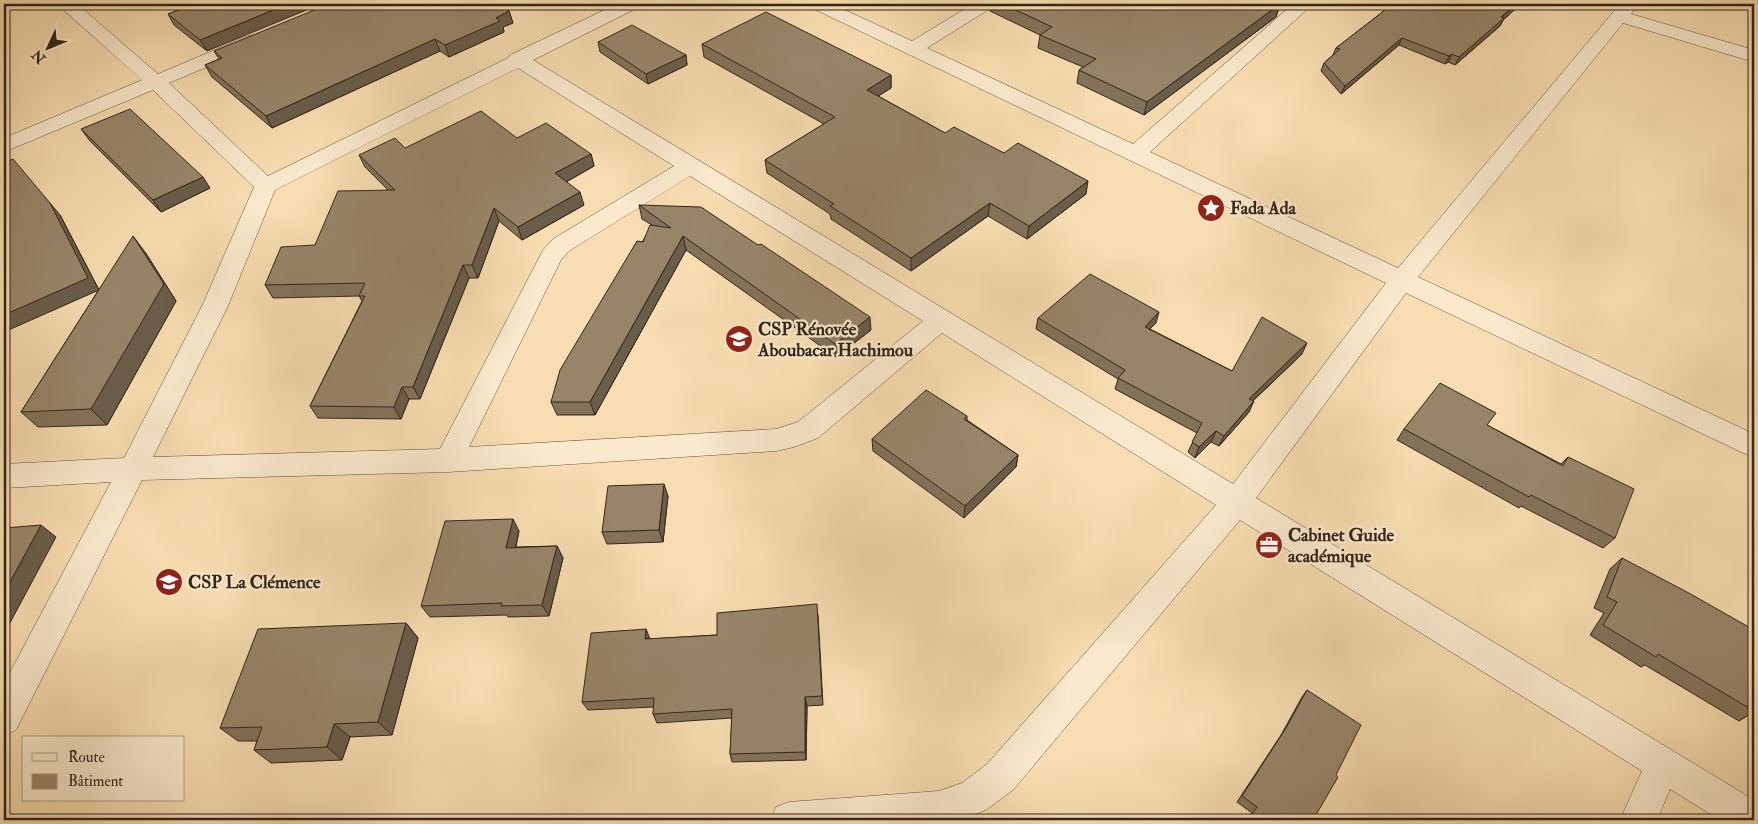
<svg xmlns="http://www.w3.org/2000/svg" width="1758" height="824" font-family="'IM FELL Double Pica',serif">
	<rect width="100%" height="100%" fill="#f7ddb1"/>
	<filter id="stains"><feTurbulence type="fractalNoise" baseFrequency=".004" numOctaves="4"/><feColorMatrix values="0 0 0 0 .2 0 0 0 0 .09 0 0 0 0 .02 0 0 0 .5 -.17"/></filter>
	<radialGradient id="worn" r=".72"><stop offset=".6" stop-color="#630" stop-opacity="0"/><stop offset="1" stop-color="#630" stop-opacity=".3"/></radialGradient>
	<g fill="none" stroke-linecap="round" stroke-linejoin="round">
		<g stroke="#635340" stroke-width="1">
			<path id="minor" d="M57,4H77L158,74L245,37L252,35L259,37L262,41L259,45L169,83L268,176L508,58L510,55L617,4H640L637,8L533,60L1233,484L1386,283L812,8L809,4H832L912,41L973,4H994L991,8L927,48L1133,144L1293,4H1313L1150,152L1398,268L1620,4H1638L1631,14L1754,50V62L1623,23L1418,277L1754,434V458L1406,293L1256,498L1754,800V820H1720L1670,789L1657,820H1620L1642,771L1240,520L1013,790L986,810L959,820H771L776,807L789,802L939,791L962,783L987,764L1216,505L942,333L818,438L794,447L776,451L448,472L142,480L16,730L4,735V684L111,482L4,488V464L124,458L202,306L254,187L153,90L4,152V138L142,80ZM518,68L674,166L553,239L543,250L440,449L153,457L228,306L275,190ZM690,176L923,321L798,422L776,429L469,447L561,260L569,251Z"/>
		</g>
		<use href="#minor" fill="#fae9cc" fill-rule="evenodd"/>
	</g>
	<g fill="#83725a" stroke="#32251a">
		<path d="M194,4L207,51L174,25L168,14Z"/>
		<path d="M990,4H1280L1276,17L1144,115L1077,83L1079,70L1083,67L1038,48L1040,35L990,11Z"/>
		<path d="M1392,4H1521L1503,20L1500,26L1455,65L1448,62L1445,64L1399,45L1341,94L1321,71L1324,63L1333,55L1336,48L1380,14Z"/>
		<path d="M1754,7V18L1748,15Z"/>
		<path d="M509,11L513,23L503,27L504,32L449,57L440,51L272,128L212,77L205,65L219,59L214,51Z"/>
		<path d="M598,42L686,55L687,65L648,84L600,52Z"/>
		<path d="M702,44L891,75V88L878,96L945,133L1004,153L1086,194L1027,239L988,216L911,271L831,219L830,214L767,173L765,160L824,124L704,57Z"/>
		<path d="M81,129L210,188L161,212L90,141Z"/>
		<path d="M517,138L591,154L594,166L566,182L584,205L522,240L499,221L478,278H469L420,399H409L401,419L318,418L310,406L362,301L359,296L273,298L265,285L315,245L388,190L365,167L359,155L405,148Z"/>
		<path d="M639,205L871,330L836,357L686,250L595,415H557L551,402L652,225L642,219Z"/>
		<path d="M60,215L99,290L145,252L176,301L107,425L38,427L21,412L98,291Z"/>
		<path d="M1038,318L1156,323L1150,329L1232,371L1302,354L1253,401L1249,412L1219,446L1211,442L1195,458L1188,452L1197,433L1115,389L1118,379L1036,329Z"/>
		<path d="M967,416V420L1018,455L1016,467L964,518L873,451L872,439Z"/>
		<path d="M1487,425L1561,464L1568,457L1615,538L1603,548L1521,506L1519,508L1397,440L1404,429Z"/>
		<path d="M668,496L663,542L607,544L602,532Z"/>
		<path d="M519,531L516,547L557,546L563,558L549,616L508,617L507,615L430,617L421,606Z"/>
		<path d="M1622,558L1754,711V712L1739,721L1645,665L1641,667L1590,635L1604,613L1594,608L1610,569Z"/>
		<path d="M818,614L823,705L807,706L806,760L732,762L730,754L732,718L657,723L653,714L654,707L588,710L582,702L650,639L717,635Z"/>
		<path d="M406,623L418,638L392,735L350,737L342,760L271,763L254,750L257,741H238L220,728Z"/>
		<path d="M1307,690L1313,820H1247L1252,813L1237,802L1281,735L1302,697Z"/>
	</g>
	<g fill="#6a5d4a" stroke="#32251a">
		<path d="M288,4H321L207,51L200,40Z"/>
		<path d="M1280,4L1276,17L1144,115L1147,102Z"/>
		<path d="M1516,4H1521L1503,20L1500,26L1455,65L1459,57Z"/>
		<path d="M509,11L513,23L503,27L504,32L449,57L445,45L496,18Z"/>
		<path d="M1402,38L1399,45L1341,94L1345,86Z"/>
		<path d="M435,39L440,51L272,128L266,116Z"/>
		<path d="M1452,54L1448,62L1445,64L1449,56Z"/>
		<path d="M686,55L687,65L648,84L646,74Z"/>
		<path d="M891,75V88L867,103V90Z"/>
		<path d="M591,154L594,166L559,186L555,173Z"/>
		<path d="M203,177L210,188L161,212L153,200Z"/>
		<path d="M1088,181L1086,194L1027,239L1029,226Z"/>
		<path d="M580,192L584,205L522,240L518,227Z"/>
		<path d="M50,203L60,215L99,290L4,332V315Z"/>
		<path d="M990,203L988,216L911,271V258Z"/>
		<path d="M494,208L499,221L478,278L472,265Z"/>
		<path d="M133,236L145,252L176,301L107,425L91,409Z"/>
		<path d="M683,236L686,250L595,415L590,402Z"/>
		<path d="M463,265L469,278L420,399L413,387Z"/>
		<path d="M1159,312L1156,323L1141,338L1145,327Z"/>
		<path d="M870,317L871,330L836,357L835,344Z"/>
		<path d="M1307,343L1302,354L1244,409L1249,399Z"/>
		<path d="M402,387L409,399L401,419L394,407Z"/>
		<path d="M1254,401L1249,412L1219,446L1224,436Z"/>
		<path d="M1216,431L1211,442L1195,458L1199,447Z"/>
		<path d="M1018,455L1016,467L964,518L965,506Z"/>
		<path d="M664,484L668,496L663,542L659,530Z"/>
		<path d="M513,519L519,531L513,559L506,548Z"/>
		<path d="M41,525L56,537L4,634V593Z"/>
		<path d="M557,546L563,558L549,616L542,605Z"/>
		<path d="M406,623L418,638L392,735L378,722Z"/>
		<path d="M646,629L650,639H645Z"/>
		<path d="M805,697L807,706L806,760L805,752Z"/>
		<path d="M334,724L350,737L342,760L327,747Z"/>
	</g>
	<g fill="#988569" stroke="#32251a">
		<path d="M194,4H288L200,40L168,14Z"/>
		<path d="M329,4H496L509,11L496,18L500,21L445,45L435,39L266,116L205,65L222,58L214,51Z"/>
		<path d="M1003,4H1280L1147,102L1079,70L1096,59L1040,35L1052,27Z"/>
		<path d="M1392,4H1516L1501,17L1504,18L1459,57L1452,54L1449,56L1402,38L1345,86L1324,63L1340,49L1336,48L1380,14Z"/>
		<path d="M766,12L891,75L867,90L945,133L954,127L1004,153L1018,143L1088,181L1029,226L990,203L911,258L830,206L834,204L765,160L835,117L702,44Z"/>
		<path d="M632,25L686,55L646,74L598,42Z"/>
		<path d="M130,109L203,177L153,200L81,129Z"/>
		<path d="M481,111L517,138L546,123L591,154L555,173L580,192L518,227L494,208L472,265H463L413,387H402L394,407L310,406L365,296H359L365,283L265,285L281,247L315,245L338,191L395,190L359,155L395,138L405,148Z"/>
		<path d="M13,159L50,203L88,278L4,315V163Z"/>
		<path d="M639,205L701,207L758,245L761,244L870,317L835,344L683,236L590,402H551L560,370L637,241L643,242L650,225L671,228Z"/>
		<path d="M133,236L164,284L91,409L21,412Z"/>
		<path d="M1090,274L1159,312L1145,327L1232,371L1262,317L1307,343L1249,399L1254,401L1224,436L1216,431L1199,447L1192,442L1202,423L1118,378L1125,370L1038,318Z"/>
		<path d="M1440,383L1496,413L1487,425L1563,466L1568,457L1634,489L1615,538L1531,495L1529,497L1404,429Z"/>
		<path d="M926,390L967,416L964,419L1018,455L965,506L872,439Z"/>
		<path d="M664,484L659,530L602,532L608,486Z"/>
		<path d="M513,519L506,548L557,546L542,605L501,606L502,603L421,606L445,521Z"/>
		<path d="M41,525L4,593V528Z"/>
		<path d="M1622,558L1687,592L1754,630V711L1658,654L1656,657L1603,625L1617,602L1607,597Z"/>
		<path d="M817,604L822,696L805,697V752L730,754L732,709L653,714L654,698L582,702L591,633L646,629L645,639L717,635V613Z"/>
		<path d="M406,623L378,722L334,724L327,747L254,750L262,727L220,728L258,629Z"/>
		<path d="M1307,690L1361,725L1336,775L1338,777L1313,820H1248L1257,807L1242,796L1286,728Z"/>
	</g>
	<defs>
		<g id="sight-disc" transform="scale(1.4375)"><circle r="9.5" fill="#8f2418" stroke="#fae9cc"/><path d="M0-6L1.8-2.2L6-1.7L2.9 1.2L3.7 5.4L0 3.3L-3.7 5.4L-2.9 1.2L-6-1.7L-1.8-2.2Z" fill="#fff"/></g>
		<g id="school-disc" transform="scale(1.4375)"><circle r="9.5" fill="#8f2418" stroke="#fae9cc"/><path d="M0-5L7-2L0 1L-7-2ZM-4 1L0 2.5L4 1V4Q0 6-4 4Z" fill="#fff"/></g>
		<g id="office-disc" transform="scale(1.4375)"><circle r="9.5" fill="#8f2418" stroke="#fae9cc"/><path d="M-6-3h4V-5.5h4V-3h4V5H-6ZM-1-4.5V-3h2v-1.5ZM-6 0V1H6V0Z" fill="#fff"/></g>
	</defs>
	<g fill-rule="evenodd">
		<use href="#sight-disc" x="1211" y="208"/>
		<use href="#school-disc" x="739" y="339"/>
		<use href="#office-disc" x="1269" y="545"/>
		<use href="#school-disc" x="169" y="582"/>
	</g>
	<g text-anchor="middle" stroke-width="4.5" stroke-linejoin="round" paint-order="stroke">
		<g font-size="18" font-weight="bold" fill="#32251a" stroke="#fae9cc" text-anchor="start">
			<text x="1230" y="214">Fada Ada</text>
			<text x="758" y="335">CSP Rénovée<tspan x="758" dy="21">Aboubacar Hachimou</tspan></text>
			<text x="1288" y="541">Cabinet Guide<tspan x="1288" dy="21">académique</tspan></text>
			<text x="188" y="588">CSP La Clémence</text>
		</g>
	</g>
	<rect width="1758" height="824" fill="none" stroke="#f7ddb1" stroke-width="20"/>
	<rect x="5" y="5" width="1748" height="814" fill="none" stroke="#32251a" stroke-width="2.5"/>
	<rect x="10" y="10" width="1738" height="804" fill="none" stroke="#32251a"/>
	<rect x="22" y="736" width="162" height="65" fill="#fae9cc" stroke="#aa9b85"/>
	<rect x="32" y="753" width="25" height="8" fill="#fae9cc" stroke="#aa9b85"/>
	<text x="68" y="762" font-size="15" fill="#32251a">Route</text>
	<rect x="32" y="774" width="25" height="15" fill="#988569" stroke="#aa9b85"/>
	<text x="68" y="786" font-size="15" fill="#32251a">Bâtiment</text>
	<g transform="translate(48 48) rotate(226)" stroke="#fae9cc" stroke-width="4" paint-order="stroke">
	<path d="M0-4L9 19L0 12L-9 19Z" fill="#32251a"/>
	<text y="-8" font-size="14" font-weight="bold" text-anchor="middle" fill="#32251a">N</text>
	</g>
	<rect width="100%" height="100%" filter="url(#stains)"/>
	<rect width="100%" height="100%" fill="url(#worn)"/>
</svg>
